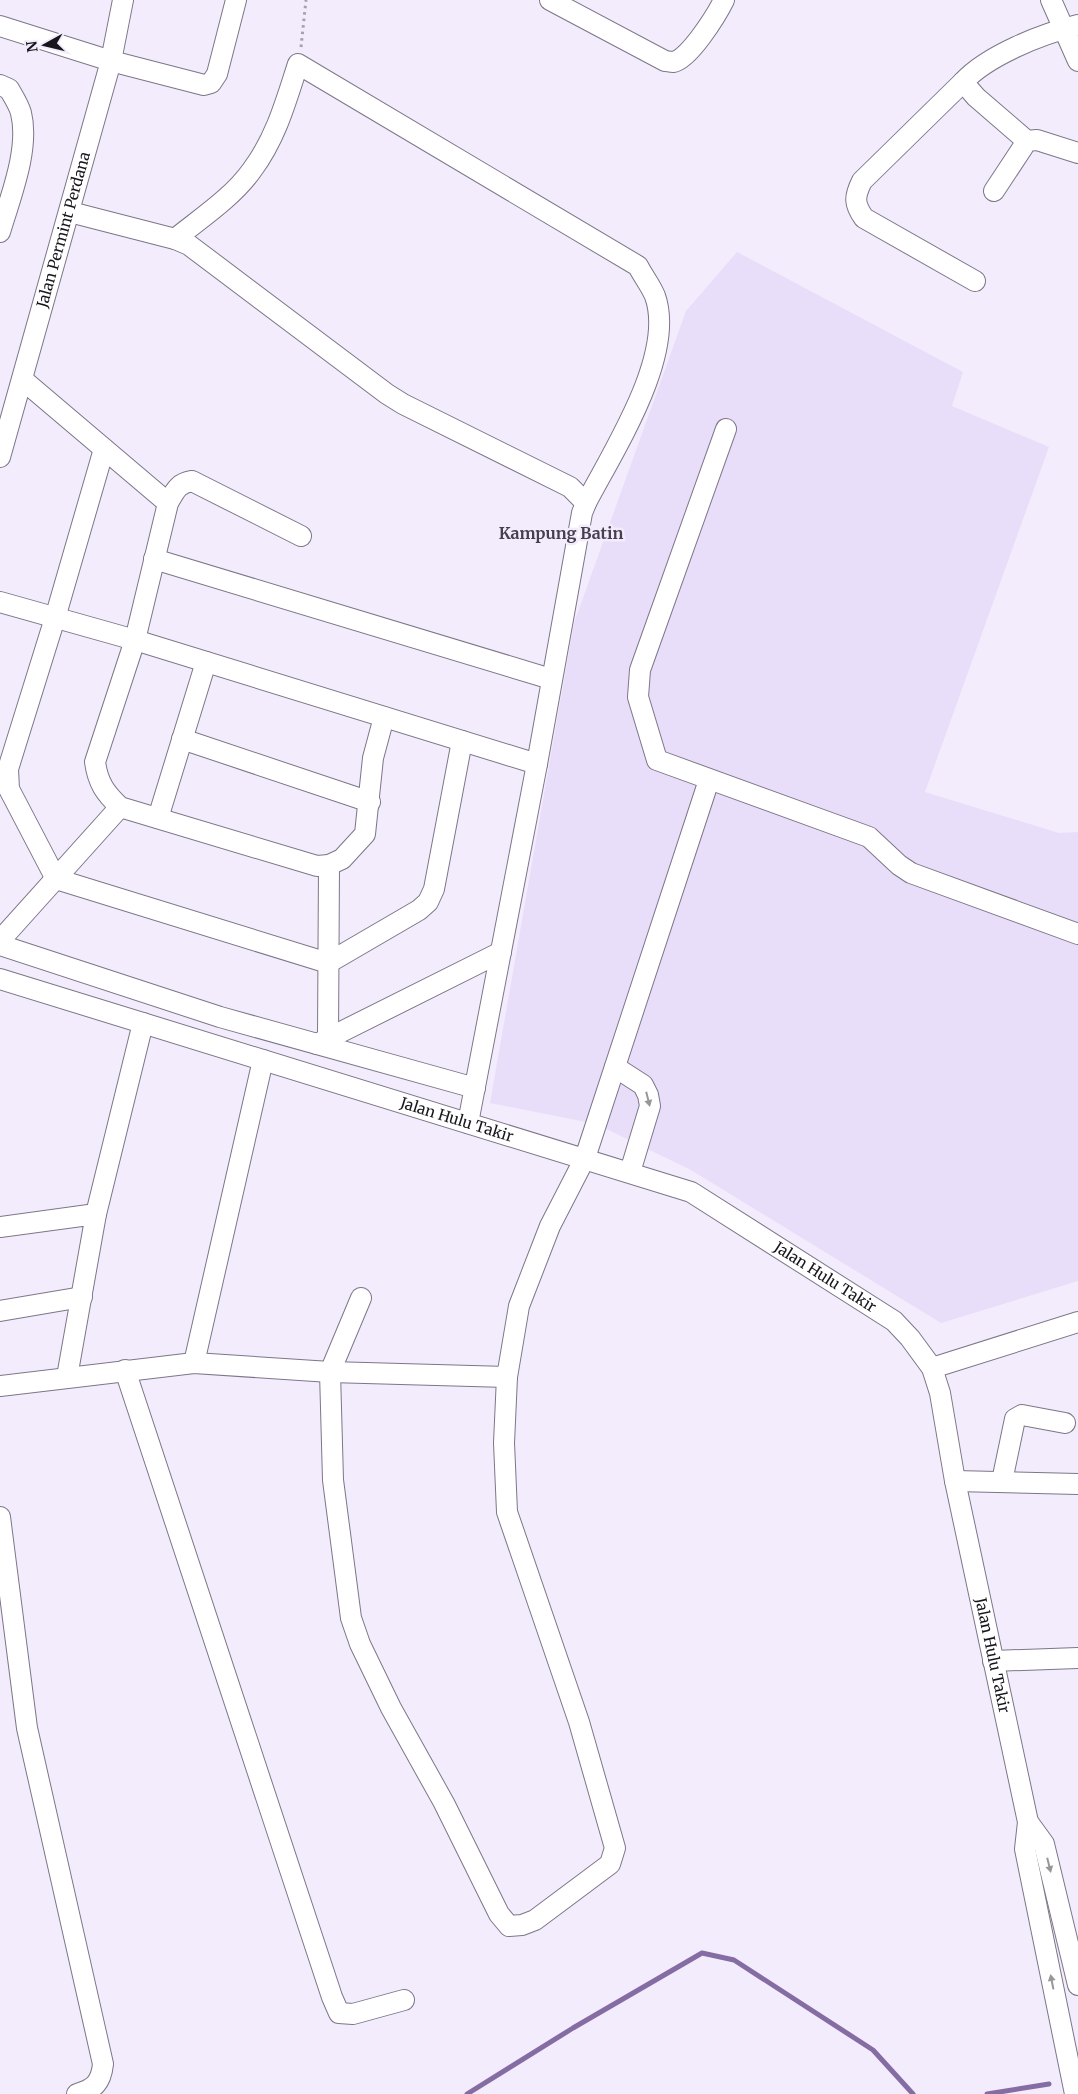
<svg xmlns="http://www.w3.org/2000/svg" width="1078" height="2094" font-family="Merriweather,serif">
	<rect width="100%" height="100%" fill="#f3ecfc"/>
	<path fill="#e9def9" d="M737,252L963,372L952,406L1049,447L925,792L1059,833L1078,832V1281L941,1323L691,1170L596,1124L490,1103L574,623L686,311Z"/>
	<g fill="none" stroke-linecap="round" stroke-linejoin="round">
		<g stroke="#856ca3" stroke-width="5">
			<path d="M467,2094L573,2028L702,1953L734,1960L873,2050L913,2094"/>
			<path d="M987,2094L1049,2084"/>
		</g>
		<g stroke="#7e7688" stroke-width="22">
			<g id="minor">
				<path d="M550,0L665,61C668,61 670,62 673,62C689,60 717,14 724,0"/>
				<path d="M1051,0L1078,61"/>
				<path d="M0,26L111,61L204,85L211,83L217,74L236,0"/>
				<path d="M963,82L862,181C854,197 854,204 864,218L975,281"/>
				<path d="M0,85L9,89C13,96 19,105 21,113C30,149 10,198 0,232"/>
				<path d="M1027,141L976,97L963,82C988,55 1042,34 1078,25"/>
				<path d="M994,191L1027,141L1037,140L1078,153"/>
				<path d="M70,212L175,239L189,245L387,394L403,404L570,487L586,503L582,513L537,764"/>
				<path d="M175,239C201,218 233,197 252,170C276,138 286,101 298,64L638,266C643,276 651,286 655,296C676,355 613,451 586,503"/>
				<path d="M23,380L168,503"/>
				<path d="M726,429L640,670L638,697L657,760L869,837L899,865L911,873L1078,934"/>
				<path d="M104,449L55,618L8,769L9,789L56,879L328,963L419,910L428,902L434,889L462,741"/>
				<path id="s1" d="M0,457L111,61L123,0"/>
				<path d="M301,536L192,481C178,483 175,491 168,503L135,640L95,762C98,783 105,793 120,807L317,866L329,865L342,859L365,834L373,758L384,717"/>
				<path d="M154,559L551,679"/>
				<path d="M0,602L135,640L537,764L468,1123"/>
				<path d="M182,739L370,802"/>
				<path d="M158,818L206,662"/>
				<path d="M5,935L120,807"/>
				<path d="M0,945L220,1017L475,1088"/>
				<path id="s2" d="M0,979L691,1192L894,1321L910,1338L932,1368L940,1393L955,1481L1028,1822L1025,1849L1075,2094"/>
				<path d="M328,1039L329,865"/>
				<path d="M317,1044L501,952"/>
				<path d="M615,1067L643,1085L648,1095L650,1106L630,1172"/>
				<path d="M96,1214L143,1023"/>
				<path d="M0,1227L96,1214L67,1377"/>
				<path d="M361,1298L330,1372L333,1480L351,1618L360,1644L391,1708L444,1803L499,1914L509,1926L522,1925L535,1920L610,1864L615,1848L579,1722L507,1512L504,1443L507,1377"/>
				<path d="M0,1311L82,1297"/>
				<path d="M194,1363L263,1060"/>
				<path d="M932,1368L1078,1322"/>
				<path d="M125,1370L332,1997L339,2013L353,2014L404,2000"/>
				<path d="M0,1386L194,1363L330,1372L507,1377L519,1306L550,1226L585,1158L709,780"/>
				<path d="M955,1481L1078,1484"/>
				<path d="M1002,1481L1015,1419L1022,1415L1065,1423"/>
				<path d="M0,1517L27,1728L103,2064C101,2083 94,2089 77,2094"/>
				<path d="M993,1661L1078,1658"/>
				<path d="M1028,1822L1044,1844L1078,1985"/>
			</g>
		</g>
		<path stroke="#a6a0ad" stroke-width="3" stroke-dasharray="2.5 4" stroke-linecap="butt" d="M301,47L306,0"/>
		<use href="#minor" stroke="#fff" stroke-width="20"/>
	</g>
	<defs><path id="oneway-solid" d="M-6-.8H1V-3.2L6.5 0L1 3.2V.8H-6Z" transform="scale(1.25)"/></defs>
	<g fill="#979699">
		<use href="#oneway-solid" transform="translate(648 1099) rotate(76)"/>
		<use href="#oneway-solid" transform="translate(1049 1865) rotate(76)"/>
		<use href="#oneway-solid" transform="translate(1052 1982) rotate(-101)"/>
	</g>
	<g text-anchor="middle" stroke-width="5" stroke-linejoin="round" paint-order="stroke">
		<g font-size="15" fill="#18151c" stroke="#f3ecfc">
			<text dy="5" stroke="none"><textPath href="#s1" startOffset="236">Jalan Permint Perdana</textPath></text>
			<text dy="5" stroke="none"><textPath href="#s2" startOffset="478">Jalan Hulu Takir</textPath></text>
			<text dy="5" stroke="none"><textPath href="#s2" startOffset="882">Jalan Hulu Takir</textPath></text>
			<text dy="5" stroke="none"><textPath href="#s2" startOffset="1318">Jalan Hulu Takir</textPath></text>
		</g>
		<g font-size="16" font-weight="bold" fill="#463f4f" stroke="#f3ecfc">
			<text x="561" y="539">Kampung Batin</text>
		</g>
	</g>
	<g transform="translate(45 45) rotate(262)" stroke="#f3ecfc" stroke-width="4" paint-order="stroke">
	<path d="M0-4L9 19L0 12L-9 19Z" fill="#18151c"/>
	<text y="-8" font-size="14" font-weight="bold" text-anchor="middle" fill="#18151c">N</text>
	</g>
</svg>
